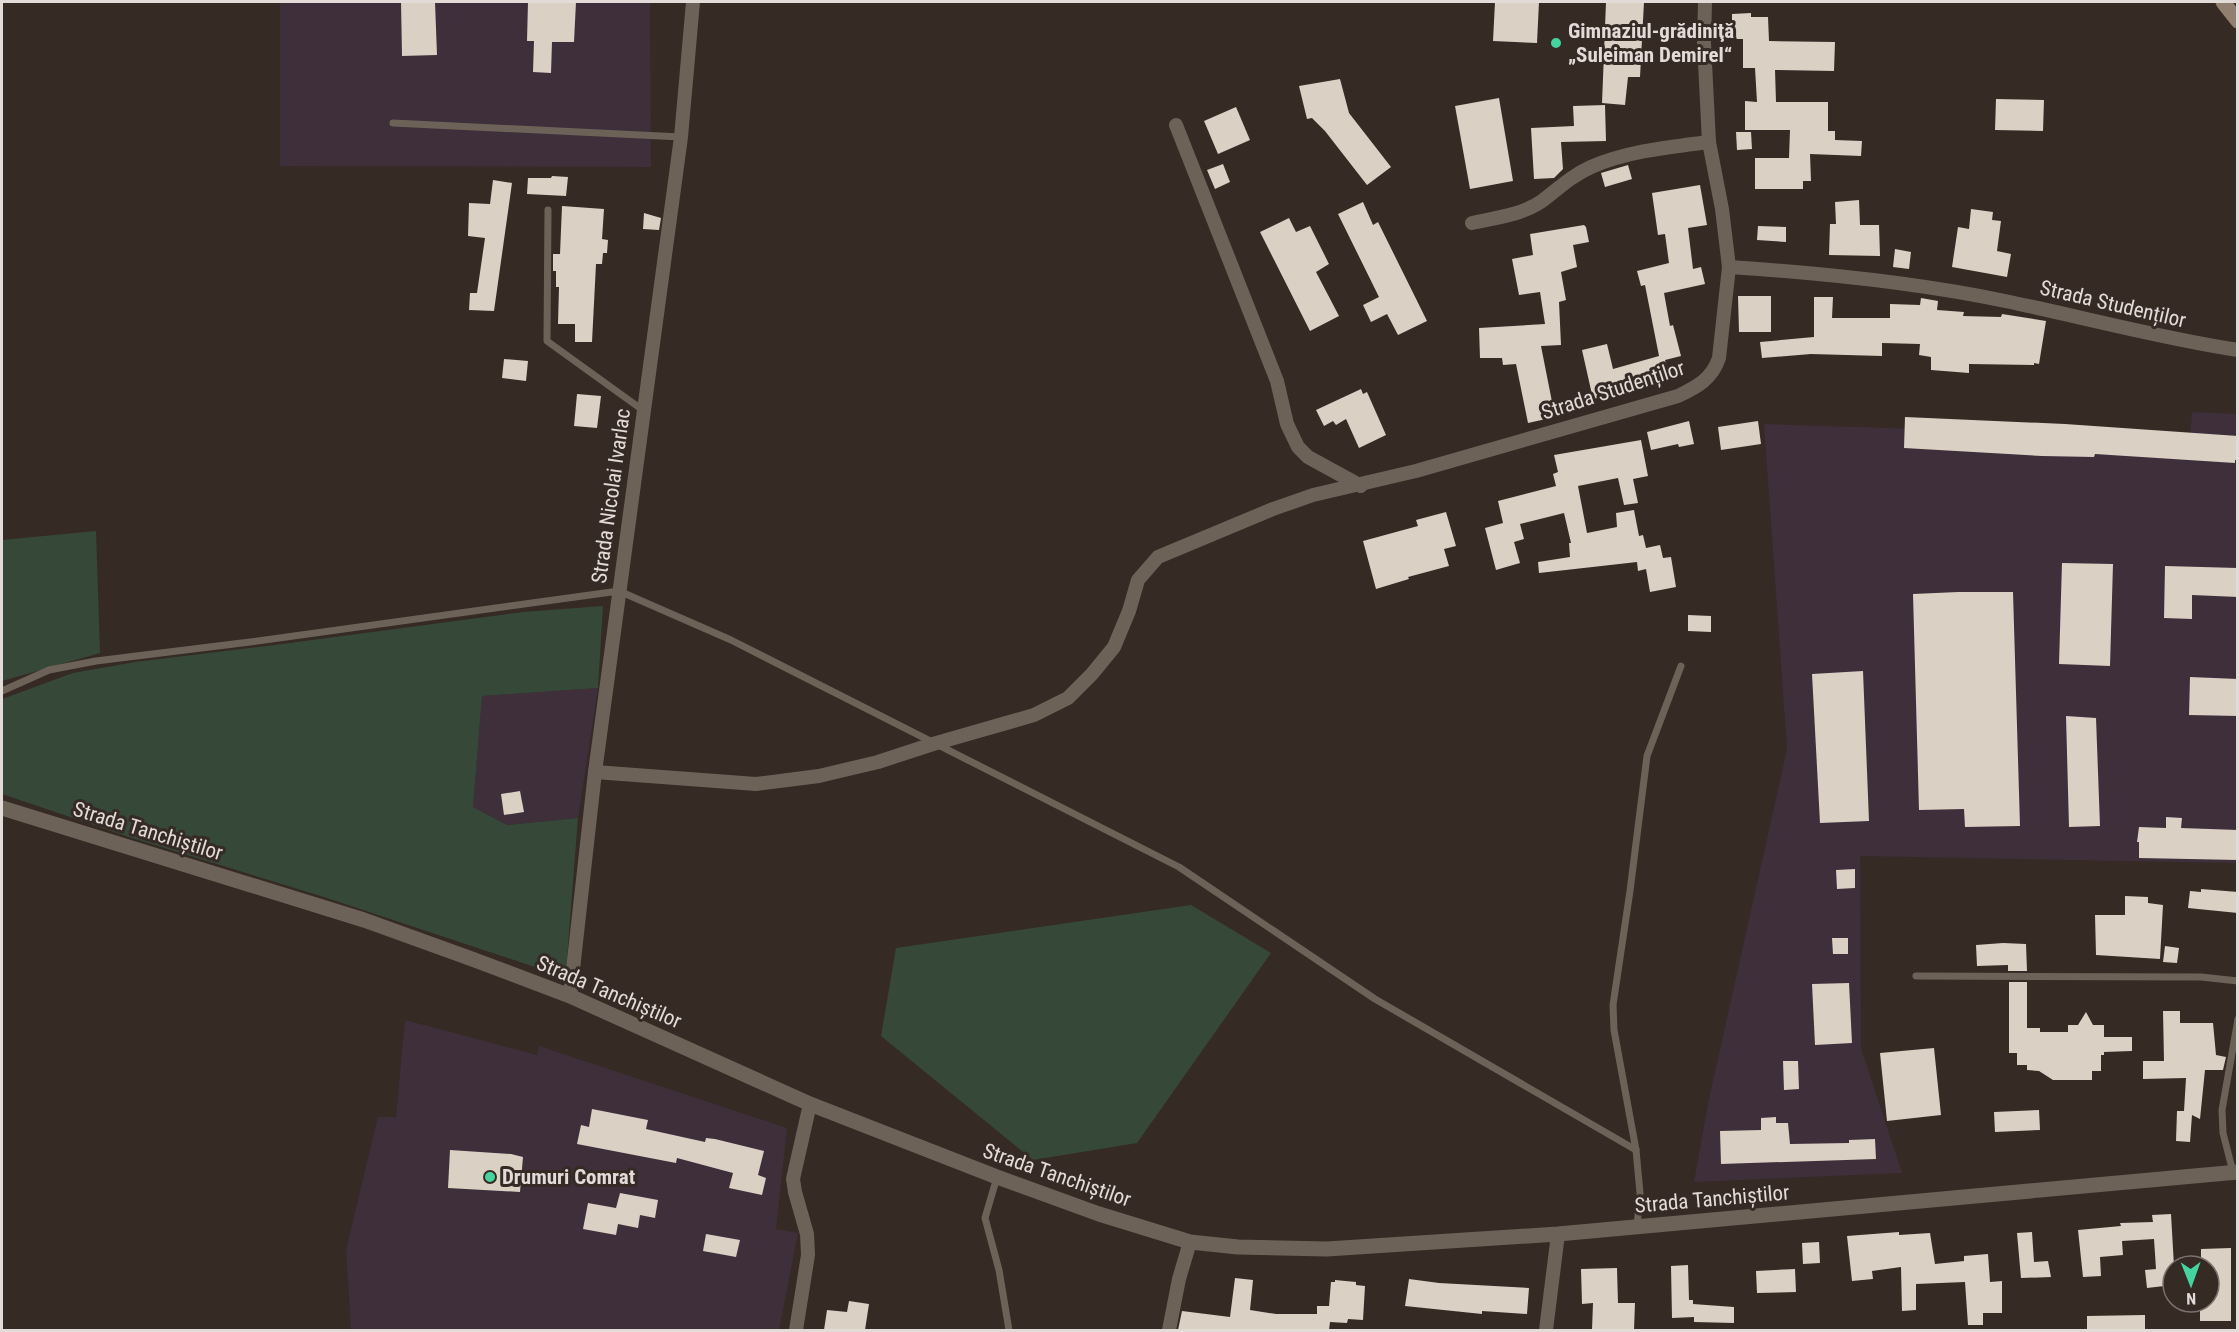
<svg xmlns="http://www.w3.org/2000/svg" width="2239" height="1332" font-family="'Roboto Condensed',sans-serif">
	<rect width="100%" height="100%" fill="#362a25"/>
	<g fill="#3e2f3b">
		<path d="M280,2H650L651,167L280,166Z"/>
		<path d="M2192,412L2237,414V863L1860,856L1861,1048L1902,1173L1694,1182L1708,1104L1787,749L1764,424L2190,438Z"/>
		<path d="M598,688L578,818L507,825L473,807L482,696Z"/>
		<path d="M405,1020L537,1055L539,1046L787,1128L776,1229L798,1233L779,1330H351L346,1250L378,1117H396Z"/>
	</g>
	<g fill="#364838">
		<path d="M96,531L100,653L2,681V540Z"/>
		<path d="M603,606L598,688L482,696L473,807L507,825L578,818L566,971L562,976L324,897L132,838L2,794V699L73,673L135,662L267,646L523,612Z"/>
		<path d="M1191,905L1271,953L1137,1143L1033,1160L881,1036L896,948Z"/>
	</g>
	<g fill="#dad0c4">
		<path d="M401,2H435L437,55L402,56Z"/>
		<path d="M528,2H576L574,42H552L551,73L533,72L534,41H527Z"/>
		<path d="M1495,2H1539L1537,43L1493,41Z"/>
		<path d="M1606,2H1644L1640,77H1628L1625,105L1602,103Z"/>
		<path d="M1751,13V17H1768L1769,41L1835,42L1834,71L1775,70L1776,102H1828V131H1835V140L1862,141L1861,156L1810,154L1811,181H1803V189H1755V158H1789L1790,130H1745V101L1757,102L1755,68H1743V39H1732V14Z"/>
		<path d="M1340,79L1349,113L1391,167L1367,185L1325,131L1312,118L1307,119L1299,86Z"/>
		<path d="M1499,98L1513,181L1470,189L1455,106Z"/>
		<path d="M1996,99L2044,100L2043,131L1995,130Z"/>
		<path d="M1605,105L1606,141L1561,142L1563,169L1554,178L1534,179L1531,128L1574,126L1573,106Z"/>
		<path d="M1236,107L1250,140L1218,154L1204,121Z"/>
		<path d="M1736,132H1751L1752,149L1737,150Z"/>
		<path d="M1223,164L1230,182L1215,189L1207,170Z"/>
		<path d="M1628,165L1632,179L1605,187L1601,173Z"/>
		<path d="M552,176L568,177L566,196L527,194L528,178H551Z"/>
		<path d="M493,180L512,183L494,311L469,310L470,293H477L485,238L468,236L469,203L490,204Z"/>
		<path d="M1700,185L1707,225L1688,228L1693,269L1701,267L1705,284L1664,293L1670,326L1673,325L1681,356L1665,360L1671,379L1634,390L1593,399L1582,350L1607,344L1613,369L1659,356L1645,285L1641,286L1637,271L1669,263L1665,234L1658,235L1652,193Z"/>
		<path d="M1859,200L1860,225H1879L1880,256L1829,255L1830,224H1836L1835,202Z"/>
		<path d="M1363,202L1373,225L1378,222L1427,321L1398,335L1387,314L1371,322L1363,305L1379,297L1338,214Z"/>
		<path d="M562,206L604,209L602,239L608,240L607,253H603L602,264H596L592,342H575V324H558L559,287H556V271H553V254H560Z"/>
		<path d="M1971,209L1993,212L1992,220L2001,221L1997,251L2011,254L2007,277L1952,267L1958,227L1969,229Z"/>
		<path d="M644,213L661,218L659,230L643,229Z"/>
		<path d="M1289,218L1296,232L1310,226L1329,264L1316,272L1339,316L1310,331L1260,232Z"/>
		<path d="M1584,225L1586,227L1589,242L1573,245L1577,267L1561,272L1566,300L1559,302L1561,345L1541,346L1555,417L1528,423L1516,364L1503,365L1502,358H1480L1479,328L1545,324L1540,292L1519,295L1512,259L1533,255L1530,234Z"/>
		<path d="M1758,226L1786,227V242L1757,240Z"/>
		<path d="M1895,249L1911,252L1909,269L1893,267Z"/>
		<path d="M1738,296H1771V332H1739Z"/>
		<path d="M1814,297H1833L1832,318H1890V304L1920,305L1921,298L1938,301L1937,310L1964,312L1963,316L2001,317L2002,314L2046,321L2039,364L2034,363V365L1969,364V373L1931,370V357L1919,355L1920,344L1882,343V356L1811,354L1762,358L1760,342L1814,337Z"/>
		<path d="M504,359L528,361L526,381L502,378Z"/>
		<path d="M1361,389L1363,394L1367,392L1386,435L1359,448L1346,419L1336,425L1333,421L1324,426L1316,410Z"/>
		<path d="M577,394L601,396L597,428L574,426Z"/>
		<path d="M1905,417L2065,424L2238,436V460H2235V463L2095,454L2094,457L2042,456L1904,448Z"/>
		<path d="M1689,421L1694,444L1679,447L1678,444L1651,450L1647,432Z"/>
		<path d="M1758,421L1761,444L1721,450L1718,427Z"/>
		<path d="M1641,440L1648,476L1633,479L1638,503L1624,505L1618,478L1578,486L1587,533L1617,527L1616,513L1634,510L1639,536L1643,535L1646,548L1660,545L1663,558L1671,557L1676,587L1650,592L1646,569L1638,571L1637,562L1539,573L1538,562L1570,557L1569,543H1571L1564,513L1520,524L1524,539L1514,542L1520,563L1496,570L1485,528L1503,523L1498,501L1556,486L1553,474L1558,472L1554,455Z"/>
		<path d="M1446,512L1456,546L1444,549L1449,566L1408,577L1409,579L1376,589L1363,541L1418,526L1416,520Z"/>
		<path d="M2062,563L2113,564L2110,666L2059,664Z"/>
		<path d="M2165,566L2238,568V597L2192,595V619L2164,618Z"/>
		<path d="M1958,592H2013L2020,826L1965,827L1964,809L1919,810L1913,594Z"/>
		<path d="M1688,615L1711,616V632L1688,631Z"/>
		<path d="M1863,671L1869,821L1820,823L1812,674Z"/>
		<path d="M2190,677L2238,679V716L2189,715Z"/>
		<path d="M2066,716L2096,718L2100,826L2069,827Z"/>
		<path d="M520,791L524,812L504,815L501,794Z"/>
		<path d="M2166,817L2182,818L2181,828L2238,830V860L2139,858V842H2137L2139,827L2166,828Z"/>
		<path d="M1855,869V888L1837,889L1836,870Z"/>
		<path d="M2201,889L2238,892V913L2188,908L2190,891L2201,892Z"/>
		<path d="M2125,896L2148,897V903L2163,905L2160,959L2096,955L2095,915H2125Z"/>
		<path d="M1832,938H1848V954H1833Z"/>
		<path d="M2003,943L2026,944L2027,971H2008V965L1977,966L1976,945Z"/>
		<path d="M2165,946L2179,948L2177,963L2163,962Z"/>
		<path d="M2009,982H2027V1028H2040V1032H2068V1025H2078L2086,1012L2093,1025H2104V1037H2132V1051L2104,1052V1055H2101V1071H2092V1080H2053L2039,1071L2027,1070V1065H2017V1053H2009Z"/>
		<path d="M1849,983L1852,1043L1815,1045L1812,984Z"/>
		<path d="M2163,1011H2180V1023H2213L2216,1055L2226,1057L2223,1070H2205L2200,1119L2192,1115L2190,1142L2176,1141L2177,1111H2184L2186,1078L2143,1079V1061H2164Z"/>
		<path d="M1934,1048L1941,1115L1887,1121L1880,1053Z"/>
		<path d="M1783,1061H1798L1799,1089L1784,1090Z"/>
		<path d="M592,1109L648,1120L646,1129L705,1142L706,1138L715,1139L764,1151L758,1175L766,1178L762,1195L729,1188L733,1173L677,1158L676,1163L577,1144L581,1125L589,1127Z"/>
		<path d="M2039,1110L2040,1130L1995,1132L1994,1112Z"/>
		<path d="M1776,1117V1123H1788L1790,1144L1849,1143V1140L1875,1139L1876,1159L1721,1164L1720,1131L1761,1130V1118Z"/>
		<path d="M450,1150L511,1154L523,1157L520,1192L448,1188Z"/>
		<path d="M620,1193L658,1200L655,1218L640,1215L638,1228L618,1224L616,1235L583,1229L588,1203L616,1208Z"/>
		<path d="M2171,1214L2174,1266L2173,1285L2147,1288L2145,1270L2156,1269L2154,1239L2122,1241L2123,1255L2100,1257L2101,1276L2083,1277L2078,1230L2121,1226L2120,1223L2153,1222L2152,1215Z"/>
		<path d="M1899,1232V1235L1930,1233L1935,1264L1964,1261V1256L1988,1254L1990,1282L2002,1281V1313H1983V1325H1968L1965,1282L1916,1284V1310L1902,1311L1901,1267L1872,1271L1873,1279L1852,1281L1847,1236Z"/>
		<path d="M2032,1232L2034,1262L2048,1261L2051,1277L2021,1278L2017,1233Z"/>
		<path d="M706,1234L740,1240L736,1257L703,1251Z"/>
		<path d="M1819,1242L1820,1263L1803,1264L1802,1243Z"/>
		<path d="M2231,1248V1321H2200V1302H2209V1266H2201V1249Z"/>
		<path d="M1688,1265L1689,1300H1693V1304L1734,1307V1323L1694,1322V1317L1672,1318L1671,1266Z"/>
		<path d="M1617,1268L1618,1303H1635L1634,1330H1592L1593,1303L1582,1304L1581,1269Z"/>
		<path d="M1795,1269L1796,1292L1757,1293L1756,1271Z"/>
		<path d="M1235,1278L1253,1280L1250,1310L1276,1314H1317V1306H1329L1331,1282H1335V1280L1356,1282V1285L1365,1286L1363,1320L1348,1319L1347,1323L1330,1322L1329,1330H1178L1182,1311L1230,1317Z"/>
		<path d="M1409,1279L1439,1283L1529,1288L1527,1314L1482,1311V1314L1405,1306Z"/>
		<path d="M849,1301L869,1304L865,1330H824L827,1310L847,1312Z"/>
		<path d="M2145,1315V1330H2087V1316Z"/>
	</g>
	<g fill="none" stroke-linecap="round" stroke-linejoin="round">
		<g stroke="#6d6258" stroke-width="7">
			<path d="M393,123L681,137"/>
			<path d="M548,210L547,341L644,411"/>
			<path d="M2,691L49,670L96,661L250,642L619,591L731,640L1179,867L1375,999L1636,1150"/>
			<path d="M1916,976L2201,977L2238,981"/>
			<path d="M2233,1172L2223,1133L2222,1110L2238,1019"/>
			<path d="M997,1177L985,1218L999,1270L1009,1330"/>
			<path d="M1637,1227L1640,1193L1636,1150L1614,1030L1613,1005L1630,891L1647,756L1681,666"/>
		</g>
		<g stroke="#6d6258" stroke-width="14">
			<path d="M1176,125L1277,381L1287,424L1298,447L1308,457L1361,486"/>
			<path d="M1472,223C1495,218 1522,215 1542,201C1559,188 1571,176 1591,167C1628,151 1670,147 1709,142"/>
			<path d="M1729,267C1822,273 1914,282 2005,301C2083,317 2159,338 2238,350"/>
			<path d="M595,772L756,784L819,776L878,762L933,744L1034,715L1068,698L1092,674L1114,647L1129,611L1138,580L1158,557L1273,509L1313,495L1416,471L1678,396C1697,387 1712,379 1719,358L1729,267L1722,209L1709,142L1704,43L1705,2"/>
			<path d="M570,996L595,772L681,137L693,2"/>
			<path d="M796,1330L808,1255L807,1234L795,1192L793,1179L810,1104"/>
			<path d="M1169,1330L1179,1279L1190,1242"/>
			<path d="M1546,1330L1558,1234"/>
		</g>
		<path stroke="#6d6258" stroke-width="15" d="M2,808L364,920L472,959L570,996L810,1104L997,1177L1099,1214L1190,1242L1238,1247L1327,1249L1558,1234L2238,1172"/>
		<path stroke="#91806f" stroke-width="15" d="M2223,2L2238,21"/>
	</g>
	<g fill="#45d49f" stroke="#362a25" stroke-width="2">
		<circle cx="1556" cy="43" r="6"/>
		<circle cx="490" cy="1177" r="6"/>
	</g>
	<g text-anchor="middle" stroke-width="6" stroke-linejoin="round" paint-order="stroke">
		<g font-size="21" font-weight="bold" fill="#e3dbd8" stroke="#362a25" text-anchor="start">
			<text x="1568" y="38">Gimnaziul-grădiniţă<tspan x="1568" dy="24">„Suleiman Demirel“</tspan></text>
			<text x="502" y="1184">Drumuri Comrat</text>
		</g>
		<g font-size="21" fill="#e3dbd8" stroke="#362a25">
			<text transform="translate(2113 304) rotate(13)" y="7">Strada Studenților</text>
			<text transform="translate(1613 390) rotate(-18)" y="7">Strada Studenților</text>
			<text transform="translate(611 496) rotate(-82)" y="7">Strada Nicolai Ivarlac</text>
			<text transform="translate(148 831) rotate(17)" y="7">Strada Tanchiștilor</text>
			<text transform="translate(609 992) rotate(23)" y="7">Strada Tanchiștilor</text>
			<text transform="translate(1057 1175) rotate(19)" y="7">Strada Tanchiștilor</text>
			<text transform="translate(1712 1199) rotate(-5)" y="7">Strada Tanchiștilor</text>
		</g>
	</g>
	<rect width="2239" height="1332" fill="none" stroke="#e3dbd8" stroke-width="6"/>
	<g transform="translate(2191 1284) rotate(179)"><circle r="28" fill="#362a25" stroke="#7b716d" stroke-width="1.5"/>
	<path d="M0-4.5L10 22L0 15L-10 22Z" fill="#45d49f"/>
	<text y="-9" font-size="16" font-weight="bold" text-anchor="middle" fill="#e3dbd8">N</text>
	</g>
</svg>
